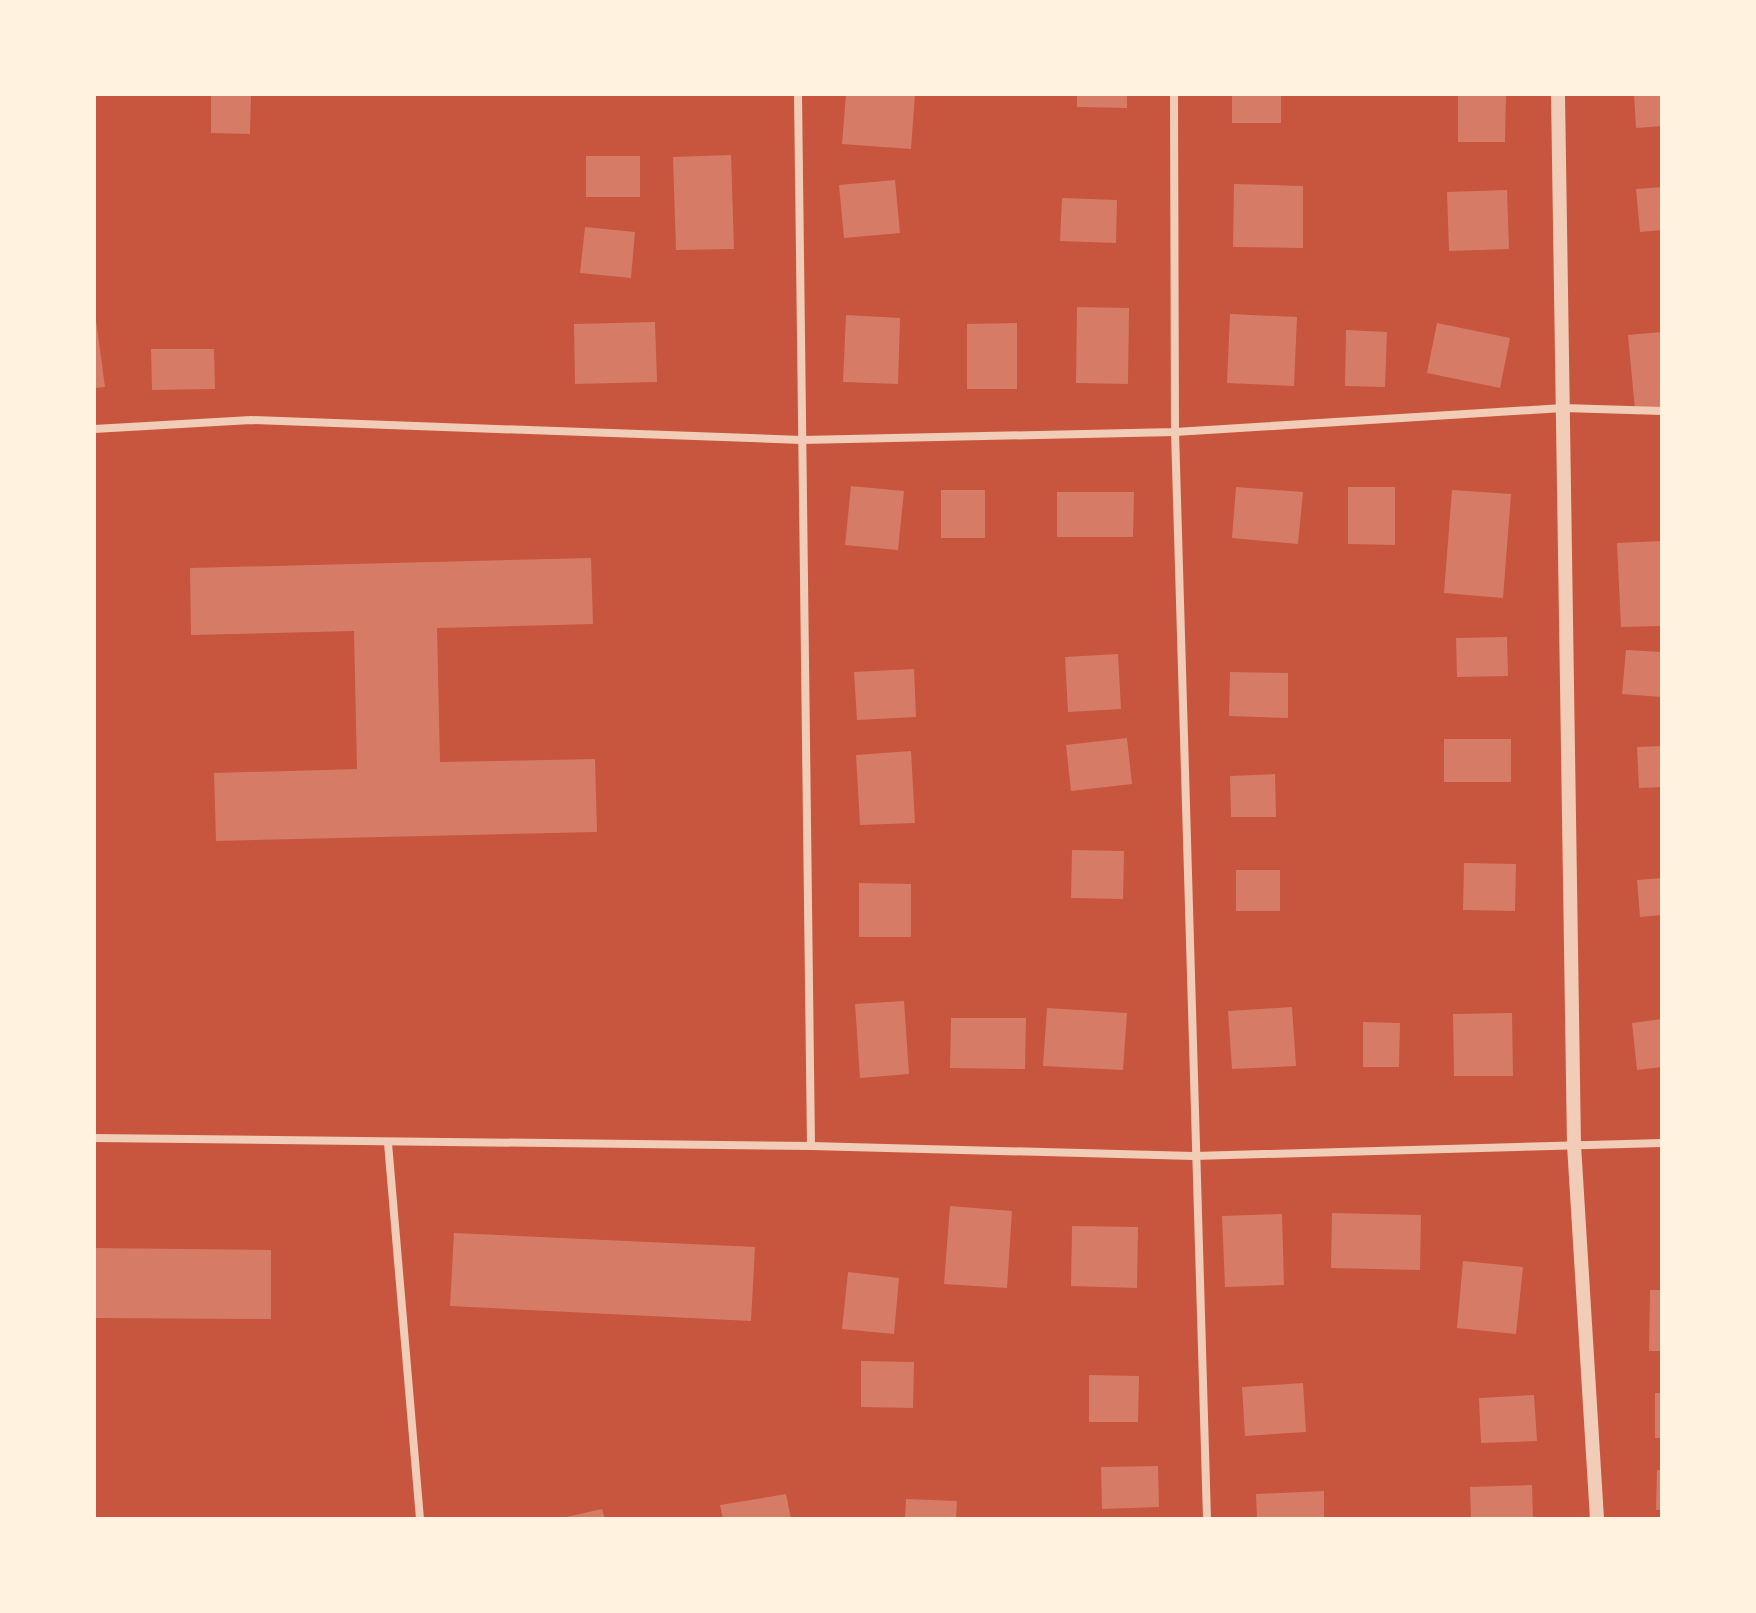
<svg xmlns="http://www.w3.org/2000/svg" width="1756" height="1613" font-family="'Nunito Sans',sans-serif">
	<rect width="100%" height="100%" fill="#c8553d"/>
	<g fill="#d67c66">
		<path d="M211,94H251L250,134L211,133Z"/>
		<path d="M846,94H915L911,149L842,144Z"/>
		<path d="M1077,94H1127V108L1077,107Z"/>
		<rect x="1232" y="94" width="49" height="29"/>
		<path d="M1458,94H1506L1505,142H1458Z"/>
		<path d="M1634,94H1662V126L1636,128Z"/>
		<path d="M731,155L734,249L676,250L673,157Z"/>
		<rect x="586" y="156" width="54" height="41"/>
		<path d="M895,180L900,233L844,238L839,185Z"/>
		<path d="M1234,184L1303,186V248L1233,247Z"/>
		<path d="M1662,187V230L1640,232L1636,189Z"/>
		<path d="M1507,190L1509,249L1449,251L1447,192Z"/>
		<path d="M1062,198L1117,200L1116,243L1060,241Z"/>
		<path d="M585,227L635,232L631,278L580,273Z"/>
		<path d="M94,305L105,387L94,388Z"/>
		<path d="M1077,307L1129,308L1128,384L1076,383Z"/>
		<path d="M1230,314L1297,317L1294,386L1227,383Z"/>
		<path d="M846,315L900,318L898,384L843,382Z"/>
		<path d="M655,322L657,382L575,384L574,324Z"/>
		<path d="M1017,323V389H967V324Z"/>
		<path d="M1437,323L1510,338L1500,388L1427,373Z"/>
		<path d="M1346,330L1387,332L1385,387L1345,386Z"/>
		<path d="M1662,332V408L1635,410L1628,335Z"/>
		<path d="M151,349H214L215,389L152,390Z"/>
		<path d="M851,486L904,491L898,550L845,545Z"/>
		<path d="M1236,487L1303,492L1298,544L1232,538Z"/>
		<path d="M1348,487H1395V545L1348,544Z"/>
		<rect x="941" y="490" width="44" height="48"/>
		<path d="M1452,490L1511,494L1503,598L1444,593Z"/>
		<path d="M1057,492H1134L1133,537H1057Z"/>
		<path d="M1662,541V626L1621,627L1617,543Z"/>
		<path d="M591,558L593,624L437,628L440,762L595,759L597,832L216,841L214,773L357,769L354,631L191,635L190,568Z"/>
		<path d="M1507,637L1508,676L1457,677L1456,638Z"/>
		<path d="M1626,650L1662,652V697L1622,694Z"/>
		<path d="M1118,654L1121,709L1068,712L1065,657Z"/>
		<path d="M914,669L916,717L857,720L854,672Z"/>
		<path d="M1230,672L1288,673V718L1229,716Z"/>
		<path d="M1127,738L1132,784L1071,791L1066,745Z"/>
		<rect x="1444" y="739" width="67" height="43"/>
		<path d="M1662,746V787L1639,788L1637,747Z"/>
		<path d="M911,751L915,823L860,825L856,755Z"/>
		<path d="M1275,774L1276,817H1231L1230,776Z"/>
		<path d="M1072,850L1124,851L1123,899L1071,898Z"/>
		<path d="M1464,863L1516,864L1515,911L1463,910Z"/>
		<rect x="1236" y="870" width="44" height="41"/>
		<path d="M1662,878V915L1640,917L1637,880Z"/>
		<path d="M859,883L911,884V937H859Z"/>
		<path d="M904,1001L909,1074L860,1078L855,1004Z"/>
		<path d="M1292,1007L1296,1066L1232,1069L1228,1011Z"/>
		<path d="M1047,1008L1127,1013L1123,1070L1043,1066Z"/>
		<path d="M1512,1013L1513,1076H1454L1453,1014Z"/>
		<path d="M951,1018H1026L1025,1069L950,1068Z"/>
		<path d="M1662,1019V1067L1637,1070L1632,1023Z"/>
		<path d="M1363,1022L1400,1023L1399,1067H1363Z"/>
		<path d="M950,1206L1012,1211L1007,1288L944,1284Z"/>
		<path d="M1332,1213L1421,1215L1420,1270L1331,1268Z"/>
		<path d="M1282,1214L1284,1285L1225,1287L1222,1216Z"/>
		<path d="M1072,1226L1138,1227L1137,1288L1071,1286Z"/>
		<path d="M454,1233L755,1247L751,1321L450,1306Z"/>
		<path d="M94,1248L271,1250V1319L94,1318Z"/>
		<path d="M1463,1261L1523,1267L1516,1334L1457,1328Z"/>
		<path d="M848,1272L899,1278L894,1334L842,1329Z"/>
		<path d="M1650,1290H1662V1351H1649Z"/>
		<path d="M861,1361L914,1362L913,1408L861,1407Z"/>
		<path d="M1089,1375L1139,1376L1138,1422H1089Z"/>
		<path d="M1303,1383L1306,1432L1245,1436L1242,1387Z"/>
		<rect x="1655" y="1393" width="7" height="45"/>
		<path d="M1534,1395L1537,1441L1481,1443L1479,1398Z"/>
		<path d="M1158,1466L1159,1507L1102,1509L1101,1467Z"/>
		<path d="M1657,1470H1662V1510H1656Z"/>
		<path d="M1532,1485L1533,1519H1471L1470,1487Z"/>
		<path d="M1324,1491V1519H1257L1256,1494Z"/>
		<path d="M786,1494L791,1519H723L720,1505Z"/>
		<path d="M906,1499L957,1501L956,1519H905Z"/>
		<path d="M602,1509L605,1519H562V1518Z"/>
	</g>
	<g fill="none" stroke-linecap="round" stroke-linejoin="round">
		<g stroke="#f1ccb7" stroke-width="8">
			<path d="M798,94L811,1146"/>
			<path d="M1174,94L1175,432L1207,1519"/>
			<path d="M94,429L251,420L802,440L1175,432L1563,408L1662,411"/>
			<path d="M94,1138L811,1146L1194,1156L1662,1143"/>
			<path d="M388,1143L420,1519"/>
		</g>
		<path stroke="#f1ccb7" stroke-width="14" d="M1558,94L1574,1145L1597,1519"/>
	</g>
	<rect width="1756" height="1613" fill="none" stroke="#fff3e0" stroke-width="192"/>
</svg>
